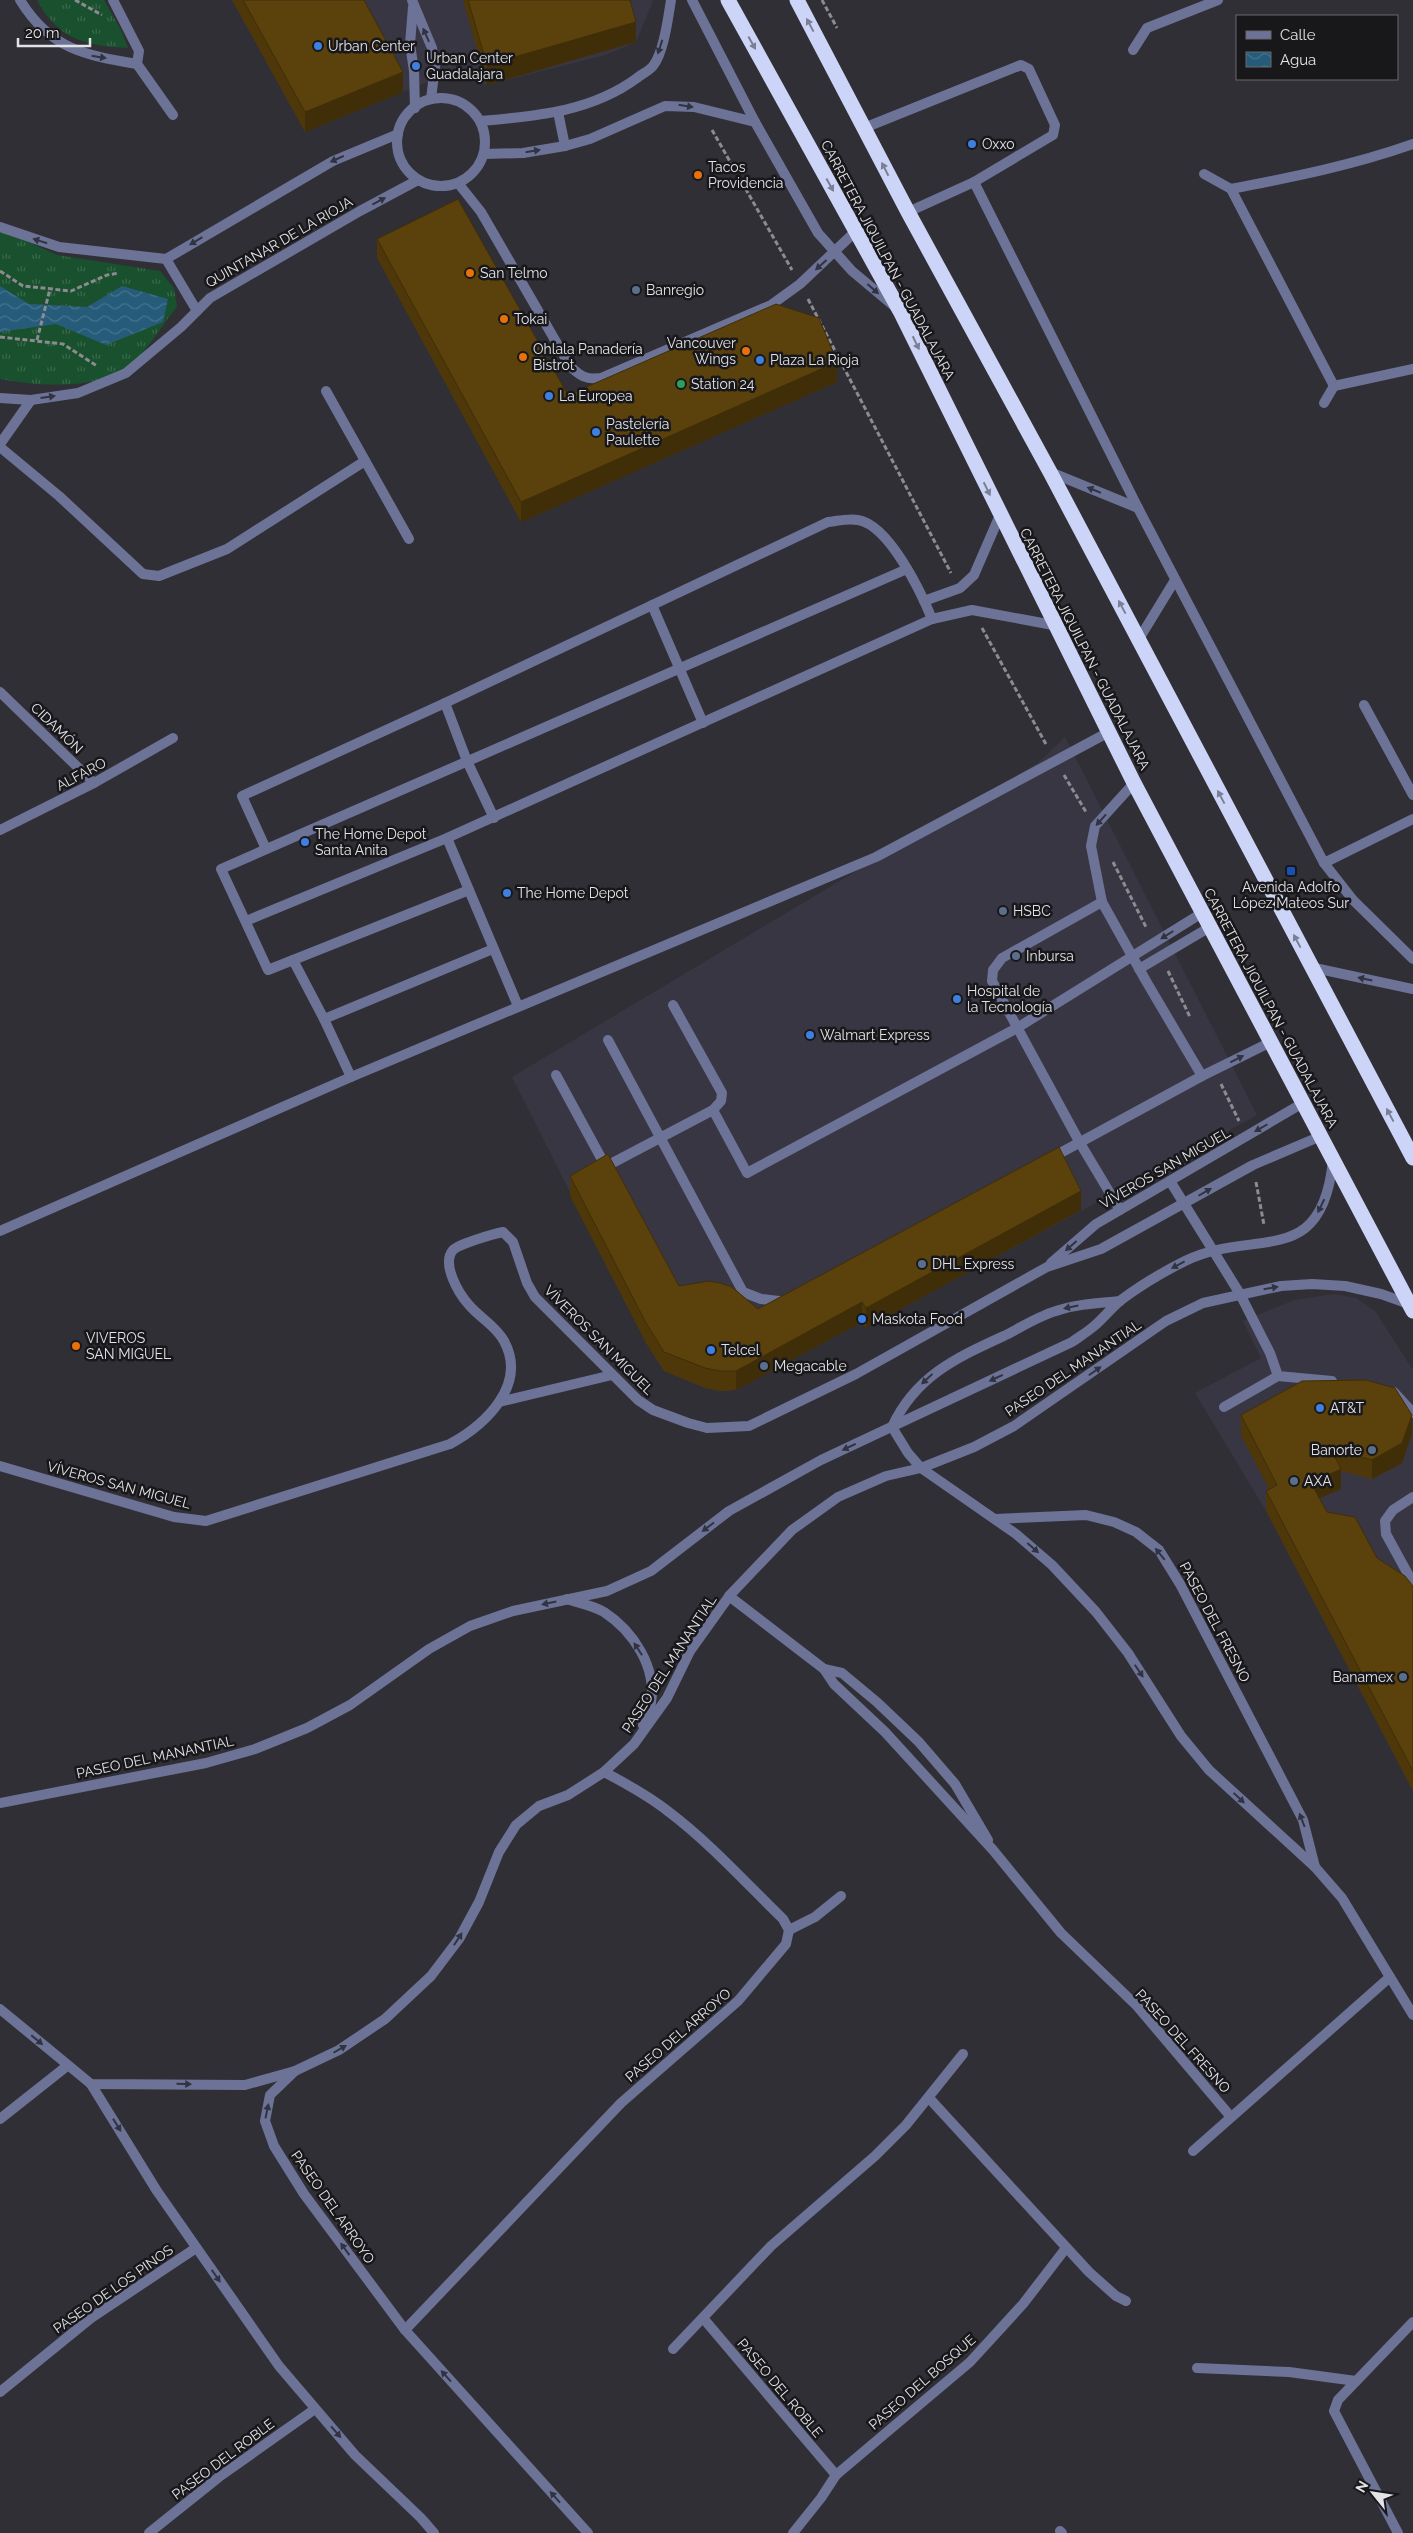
<svg xmlns="http://www.w3.org/2000/svg" width="1413" height="2533" font-family="Raleway,sans-serif">
	<defs>
		<pattern id="grass-tufts" width="24" height="20" patternUnits="userSpaceOnUse" patternTransform="scale(1.25)"><rect width="24" height="20" fill="#19502d"/><path d="M3 7l-1-3M5 7V3M7 7l1-3M15 17l-1-3M17 17v-4M19 17l1-3" fill="none" stroke="#3a694b"/></pattern>
		<pattern id="water-waves" width="16" height="10" patternUnits="userSpaceOnUse" patternTransform="scale(1.25)"><rect width="16" height="10" fill="#265c7a"/><path d="M0 5q4-4 8 0t8 0" fill="none" stroke="#45738d"/></pattern>
	</defs>
	<rect width="100%" height="100%" fill="#302f36"/>
	<g fill="#393643">
		<path d="M232,0H653V1L636,42L605,55L487,85L442,76L305,132Z"/>
		<path d="M1065,737L1257,1115L866,1328L862,1322L736,1390L720,1391L705,1388L664,1371L646,1343L512,1077L1039,762Z"/>
		<path d="M1334,1294L1356,1298L1375,1311L1413,1370V1791L1266,1511L1195,1393L1261,1358L1243,1321L1294,1300Z"/>
	</g>
	<g fill="url(#grass-tufts)">
		<path d="M37,0H104L121,30L128,48C87,46 58,40 37,0Z"/>
		<path d="M0,229L57,255L160,271L174,288L177,307C165,321 144,355 131,365C99,391 38,386 0,379Z"/>
	</g>
	<path fill="url(#water-waves)" d="M0,286L29,304L87,307L122,286L168,299L163,322L106,345L56,324L0,332Z"/>
	<g fill="none" stroke-linecap="round" stroke-linejoin="round">
		<g stroke="#8c8b91" stroke-width="3" stroke-dasharray="5 2.5" stroke-linecap="butt">
			<path d="M75,0L102,15"/>
			<path d="M822,0L837,28"/>
			<path d="M712,130L792,270"/>
			<path d="M0,271L23,286L71,291L107,275L119,273"/>
			<path d="M808,299L951,573"/>
			<path d="M0,337L63,344L97,366"/>
			<path d="M37,340L50,289"/>
			<path d="M982,628L1047,746"/>
			<path d="M1064,775L1086,812"/>
			<path d="M1113,862L1146,927"/>
			<path d="M1168,971L1190,1017"/>
			<path d="M1221,1084L1239,1121"/>
			<path d="M1256,1182L1264,1225"/>
		</g>
		<g stroke="#6c7397" stroke-width="10">
			<path d="M412,0L432,48L435,66L431,99"/>
			<path d="M413,7L410,44L414,71L415,108"/>
			<path d="M864,128L1021,65L1029,69L1055,125L1053,135L974,182"/>
			<path d="M458,183L481,212L570,366C580,376 586,380 601,378L771,305L800,284L856,231"/>
			<path d="M908,212L974,182L1138,508L1324,863L1353,900L1413,959"/>
			<path d="M1050,472L1138,508"/>
			<path d="M924,601L960,588L974,575L1000,515"/>
			<path d="M652,605L703,723"/>
			<path d="M1139,639L1175,580"/>
			<path d="M445,703L467,761L494,818"/>
			<path d="M1364,705L1413,795"/>
			<path d="M1134,783L1095,826L1091,846L1102,902L1146,981L1202,1076"/>
			<path d="M447,838L518,1006"/>
			<path d="M266,849L242,796L445,703L828,522C837,521 849,518 858,520C889,525 921,592 932,619"/>
			<path d="M1324,863L1413,819"/>
			<path d="M469,890L268,970L221,869L907,569"/>
			<path d="M1102,902L1002,958L993,970L992,981L1080,1143L1120,1210"/>
			<path d="M246,921L447,838L932,619L972,610L1053,625"/>
			<path d="M293,960L324,1019L351,1077"/>
			<path d="M1139,969L1210,927"/>
			<path d="M673,1005L722,1093L721,1101L713,1110"/>
			<path d="M324,1019L493,949"/>
			<path d="M608,1040L743,1292L761,1299L788,1302"/>
			<path d="M556,1075L606,1167"/>
			<path d="M1051,1158L1202,1076L1271,1042"/>
			<path d="M601,1169L713,1110L747,1173L1017,1028L1202,913"/>
			<path d="M0,1231L351,1077L876,857L1109,732"/>
			<path d="M1051,1263L1096,1224L1303,1103"/>
			<path d="M1240,1294L1270,1353L1278,1376L1332,1381"/>
			<path d="M1394,1392L1413,1413"/>
			<path d="M499,1402L612,1375"/>
			<path d="M1224,1407L1278,1376"/>
			<path d="M0,1466L174,1517L206,1521L450,1444C485,1425 528,1385 504,1341C496,1326 480,1318 469,1305C459,1294 441,1264 453,1250C459,1244 493,1234 503,1232L513,1242L527,1283L535,1297L638,1400L653,1410L688,1423L707,1428L749,1426L856,1374L1047,1267L1101,1249L1253,1165L1321,1136"/>
			<path d="M1413,1497L1393,1510L1385,1521L1386,1534L1413,1583"/>
		</g>
		<g stroke="#6c7397" stroke-width="10">
			<path d="M20,0C50,49 84,55 137,64"/>
			<path d="M113,0L139,51L137,64"/>
			<path d="M692,0L755,122L818,233L852,271L895,307"/>
			<path d="M1133,50L1147,28L1218,0"/>
			<path d="M137,64L173,115"/>
			<circle cx="441" cy="142" r="44"/>
			<path d="M558,112L565,146"/>
			<path d="M481,121C536,116 591,112 637,78C642,74 649,71 653,66C664,52 668,18 671,0"/>
			<path d="M1413,144C1354,165 1293,177 1231,189L1334,386L1413,369"/>
			<path d="M484,154L523,153L565,146L590,139L665,106L694,107L755,122"/>
			<path d="M1204,174L1231,189"/>
			<path d="M0,227L59,247L166,259L333,161L398,134"/>
			<path d="M166,259L197,311"/>
			<path d="M326,391L409,539"/>
			<path d="M0,398L31,400L78,393L126,373L181,327L210,298L360,211L418,180"/>
			<path d="M1324,403L1334,386"/>
			<path d="M0,444L31,400"/>
			<path d="M0,447L59,496L143,574L159,576L227,549L365,461"/>
			<path d="M0,692L94,783"/>
			<path d="M0,830L94,783L173,738"/>
			<path d="M1310,967L1413,989"/>
			<path d="M1170,1181L1240,1294"/>
			<path d="M1120,1301C1099,1303 1076,1304 1056,1311C1039,1316 1023,1326 1008,1334C958,1357 916,1375 892,1427L908,1453L921,1468L1016,1534L1052,1565L1096,1612L1128,1653L1181,1736L1209,1770L1315,1867L1342,1898L1413,2015"/>
			<path d="M995,1519L1086,1515L1114,1522L1136,1532L1159,1550L1180,1584L1303,1820L1315,1867"/>
			<path d="M729,1596L824,1669L834,1684L885,1732L993,1850L1061,1933L1137,2006L1231,2117"/>
			<path d="M567,1599C579,1603 594,1606 604,1612C633,1631 657,1667 651,1703C650,1710 645,1718 643,1725"/>
			<path d="M824,1669L842,1673L878,1703L918,1741L955,1784L988,1840"/>
			<path d="M0,1803L206,1763L255,1749L307,1728L350,1705L429,1649L470,1626L513,1611L607,1591L651,1571L729,1511L821,1460L1072,1342C1079,1337 1087,1332 1093,1327C1103,1319 1111,1308 1121,1300C1141,1285 1163,1272 1185,1261C1255,1227 1322,1271 1333,1160"/>
			<path d="M789,1930L815,1917L841,1896"/>
			<path d="M0,2009L91,2084L245,2085L295,2071L339,2050L385,2019L431,1976L459,1939L479,1902L499,1852L516,1825L539,1806L568,1795L604,1772L634,1744L667,1698L690,1651L730,1595L792,1530L838,1497L886,1476L921,1468L974,1447L1014,1426L1166,1321L1203,1303L1281,1286L1312,1284L1345,1286L1381,1294L1409,1304"/>
			<path d="M295,2071L270,2095L265,2121L274,2146L304,2194L405,2330L588,2533"/>
			<path d="M91,2084L157,2191L279,2366L355,2455L421,2518L434,2533"/>
			<path d="M929,2098L1089,2272L1116,2296L1126,2301"/>
			<path d="M0,2119L67,2066"/>
			<path d="M1193,2151L1390,1977"/>
			<path d="M703,2318L836,2475"/>
			<path d="M405,2330L621,2103L738,2001L786,1944L789,1930L783,1919C746,1883 710,1843 669,1812C649,1796 627,1784 604,1772"/>
			<path d="M673,2349L771,2246L875,2156L906,2125L963,2054"/>
			<path d="M1197,2368L1289,2372L1356,2381"/>
			<path d="M0,2392L91,2318L196,2248"/>
			<path d="M1060,2531L1062,2533"/>
			<path d="M149,2533L219,2477L315,2409"/>
			<path d="M793,2533L821,2498L836,2475L970,2362L1023,2304L1066,2248"/>
			<path d="M1398,2533L1334,2411L1338,2400L1413,2322"/>
		</g>
		<g stroke="#ccd4f7" stroke-width="15">
			<path d="M728,0L900,311L1134,783L1413,1311"/>
			<path d="M797,0L908,212L1050,472L1413,1158"/>
		</g>
	</g>
	<g fill="#4e380a">
		<path d="M232,0H364L403,92L305,132Z"/>
		<path d="M463,0H630L636,42L487,85Z"/>
		<path d="M377,239L568,395L837,382L521,522L377,258Z"/>
		<path d="M570,1176L679,1286L758,1309L1081,1210L866,1328L862,1322L736,1390L720,1391L705,1388L664,1371L646,1343L570,1196Z"/>
		<path d="M1241,1415L1412,1434L1402,1463L1372,1479L1341,1471V1489L1320,1498L1327,1512L1377,1558L1413,1586V1791L1266,1511V1491L1269,1489L1241,1435Z"/>
	</g>
	<g fill="#402e08">
		<path d="M636,22V42L487,85V65Z"/>
		<path d="M403,72V92L305,132V112Z"/>
		<path d="M837,362V382L521,522V502Z"/>
		<path d="M1081,1191V1210L866,1328V1308Z"/>
		<path d="M862,1302V1322L736,1390V1371Z"/>
		<path d="M1412,1415V1434L1402,1463L1372,1479V1460Z"/>
		<path d="M1341,1469V1489L1311,1502V1483Z"/>
	</g>
	<g fill="#5b410c" stroke="#402e08">
		<path d="M243,0H364L403,72L305,112Z"/>
		<path d="M468,0H630L636,22L487,65Z"/>
		<path d="M458,199L568,395L776,304L819,318L837,362L521,502L377,239Z"/>
		<path d="M1059,1147L1081,1191L866,1308L862,1302L736,1371H720L705,1368L664,1352L646,1323L570,1176L608,1154L679,1286L709,1281L720,1283L732,1287L758,1309Z"/>
		<path d="M1366,1380L1395,1388L1412,1415L1402,1443L1372,1460L1331,1449L1341,1469L1311,1483L1327,1512L1355,1517L1377,1558L1405,1576L1413,1586V1771L1266,1491L1277,1485L1241,1415L1302,1381Z"/>
	</g>
	<defs><path id="oneway-solid" d="M-6-.8H1V-3.2L6.5 0L1 3.2V.8H-6Z" transform="scale(1.25)"/></defs>
	<g fill="#7b7f94">
		<use href="#oneway-solid" transform="translate(810 25) rotate(-118)"/>
		<use href="#oneway-solid" transform="translate(752 43) rotate(61)"/>
		<use href="#oneway-solid" transform="translate(885 169) rotate(-117)"/>
		<use href="#oneway-solid" transform="translate(830 185) rotate(61)"/>
		<use href="#oneway-solid" transform="translate(916 343) rotate(64)"/>
		<use href="#oneway-solid" transform="translate(987 489) rotate(64)"/>
		<use href="#oneway-solid" transform="translate(1122 607) rotate(-118)"/>
		<use href="#oneway-solid" transform="translate(1221 797) rotate(-118)"/>
		<use href="#oneway-solid" transform="translate(1297 941) rotate(-118)"/>
		<use href="#oneway-solid" transform="translate(1390 1115) rotate(-118)"/>
	</g>
	<g fill="#313340">
		<use href="#oneway-solid" transform="translate(426 35) rotate(-114)"/>
		<use href="#oneway-solid" transform="translate(660 47) rotate(108)"/>
		<use href="#oneway-solid" transform="translate(99 57) rotate(9)"/>
		<use href="#oneway-solid" transform="translate(686 106) rotate(9)"/>
		<use href="#oneway-solid" transform="translate(533 151) rotate(-9)"/>
		<use href="#oneway-solid" transform="translate(337 159) rotate(156)"/>
		<use href="#oneway-solid" transform="translate(379 201) rotate(-28)"/>
		<use href="#oneway-solid" transform="translate(40 241) rotate(-162)"/>
		<use href="#oneway-solid" transform="translate(196 241) rotate(149)"/>
		<use href="#oneway-solid" transform="translate(821 265) rotate(138)"/>
		<use href="#oneway-solid" transform="translate(873 289) rotate(41)"/>
		<use href="#oneway-solid" transform="translate(48 397) rotate(-8)"/>
		<use href="#oneway-solid" transform="translate(1094 490) rotate(-158)"/>
		<use href="#oneway-solid" transform="translate(1101 820) rotate(132)"/>
		<use href="#oneway-solid" transform="translate(1167 935) rotate(148)"/>
		<use href="#oneway-solid" transform="translate(1365 979) rotate(-168)"/>
		<use href="#oneway-solid" transform="translate(1237 1059) rotate(-27)"/>
		<use href="#oneway-solid" transform="translate(1261 1128) rotate(150)"/>
		<use href="#oneway-solid" transform="translate(1205 1192) rotate(-30)"/>
		<use href="#oneway-solid" transform="translate(1321 1206) rotate(116)"/>
		<use href="#oneway-solid" transform="translate(1071 1246) rotate(139)"/>
		<use href="#oneway-solid" transform="translate(1178 1265) rotate(152)"/>
		<use href="#oneway-solid" transform="translate(1271 1288) rotate(-10)"/>
		<use href="#oneway-solid" transform="translate(1071 1307) rotate(168)"/>
		<use href="#oneway-solid" transform="translate(1095 1371) rotate(-35)"/>
		<use href="#oneway-solid" transform="translate(996 1378) rotate(155)"/>
		<use href="#oneway-solid" transform="translate(927 1379) rotate(137)"/>
		<use href="#oneway-solid" transform="translate(849 1447) rotate(155)"/>
		<use href="#oneway-solid" transform="translate(708 1527) rotate(143)"/>
		<use href="#oneway-solid" transform="translate(1033 1548) rotate(41)"/>
		<use href="#oneway-solid" transform="translate(1160 1554) rotate(-129)"/>
		<use href="#oneway-solid" transform="translate(549 1603) rotate(168)"/>
		<use href="#oneway-solid" transform="translate(638 1649) rotate(-123)"/>
		<use href="#oneway-solid" transform="translate(1139 1671) rotate(56)"/>
		<use href="#oneway-solid" transform="translate(1239 1798) rotate(43)"/>
		<use href="#oneway-solid" transform="translate(1302 1820) rotate(-111)"/>
		<use href="#oneway-solid" transform="translate(458 1939) rotate(-57)"/>
		<use href="#oneway-solid" transform="translate(37 2040) rotate(40)"/>
		<use href="#oneway-solid" transform="translate(340 2049) rotate(-30)"/>
		<use href="#oneway-solid" transform="translate(184 2084) rotate(2)"/>
		<use href="#oneway-solid" transform="translate(267 2111) rotate(-78)"/>
		<use href="#oneway-solid" transform="translate(117 2125) rotate(58)"/>
		<use href="#oneway-solid" transform="translate(345 2249) rotate(-126)"/>
		<use href="#oneway-solid" transform="translate(216 2276) rotate(55)"/>
		<use href="#oneway-solid" transform="translate(446 2376) rotate(-132)"/>
		<use href="#oneway-solid" transform="translate(336 2432) rotate(49)"/>
		<use href="#oneway-solid" transform="translate(555 2497) rotate(-132)"/>
	</g>
	<g fill="#3f7fe0" stroke="#18181b" stroke-width="2">
		<circle cx="318" cy="46" r="5"/>
		<circle cx="416" cy="66" r="5"/>
		<circle cx="972" cy="144" r="5"/>
		<circle cx="760" cy="360" r="5"/>
		<circle cx="549" cy="396" r="5"/>
		<circle cx="596" cy="432" r="5"/>
		<circle cx="305" cy="842" r="5"/>
		<circle cx="507" cy="893" r="5"/>
		<circle cx="957" cy="999" r="5"/>
		<circle cx="810" cy="1035" r="5"/>
		<circle cx="862" cy="1319" r="5"/>
		<circle cx="711" cy="1350" r="5"/>
		<circle cx="1320" cy="1408" r="5"/>
	</g>
	<g fill="#e8710a" stroke="#18181b" stroke-width="2">
		<circle cx="698" cy="175" r="5"/>
		<circle cx="470" cy="273" r="5"/>
		<circle cx="504" cy="319" r="5"/>
		<circle cx="746" cy="351" r="5"/>
		<circle cx="523" cy="357" r="5"/>
		<circle cx="76" cy="1346" r="5"/>
	</g>
	<g fill="#5c6f8a" stroke="#18181b" stroke-width="2">
		<circle cx="636" cy="290" r="5"/>
		<circle cx="1003" cy="911" r="5"/>
		<circle cx="1016" cy="956" r="5"/>
		<circle cx="922" cy="1264" r="5"/>
		<circle cx="764" cy="1366" r="5"/>
		<circle cx="1372" cy="1450" r="5"/>
		<circle cx="1294" cy="1481" r="5"/>
		<circle cx="1403" cy="1677" r="5"/>
	</g>
	<circle fill="#2e9e5b" stroke="#18181b" stroke-width="2" cx="681" cy="384" r="5"/>
	<rect fill="#1a4fb4" stroke="#18181b" stroke-width="2" x="1286" y="866" width="10" height="10" rx="2.5"/>
	<g text-anchor="middle" stroke-width="5" stroke-linejoin="round" paint-order="stroke">
		<g font-size="14" fill="#e3e2e7" stroke="#18181b" text-anchor="start">
			<text x="328" y="51">Urban Center</text>
			<text x="426" y="63">Urban Center<tspan x="426" dy="16">Guadalajara</tspan></text>
			<text x="982" y="149">Oxxo</text>
			<text x="708" y="172">Tacos<tspan x="708" dy="16">Providencia</tspan></text>
			<text x="480" y="278">San Telmo</text>
			<text x="646" y="295">Banregio</text>
			<text x="514" y="324">Tokai</text>
			<text x="736" y="348" text-anchor="end">Vancouver<tspan x="736" dy="16">Wings</tspan></text>
			<text x="533" y="354">Ohlala Panadería<tspan x="533" dy="16">Bistrot</tspan></text>
			<text x="770" y="365">Plaza La Rioja</text>
			<text x="691" y="389">Station 24</text>
			<text x="559" y="401">La Europea</text>
			<text x="606" y="429">Pastelería<tspan x="606" dy="16">Paulette</tspan></text>
			<text x="315" y="839">The Home Depot<tspan x="315" dy="16">Santa Anita</tspan></text>
			<text x="1291" y="892" text-anchor="middle">Avenida Adolfo<tspan x="1291" dy="16">López Mateos Sur</tspan></text>
			<text x="517" y="898">The Home Depot</text>
			<text x="1013" y="916">HSBC</text>
			<text x="1026" y="961">Inbursa</text>
			<text x="967" y="996">Hospital de<tspan x="967" dy="16">la Tecnología</tspan></text>
			<text x="820" y="1040">Walmart Express</text>
			<text x="932" y="1269">DHL Express</text>
			<text x="872" y="1324">Maskota Food</text>
			<text x="86" y="1343">VIVEROS<tspan x="86" dy="16">SAN MIGUEL</tspan></text>
			<text x="721" y="1355">Telcel</text>
			<text x="774" y="1371">Megacable</text>
			<text x="1330" y="1413">AT&amp;T</text>
			<text x="1362" y="1455" text-anchor="end">Banorte</text>
			<text x="1304" y="1486">AXA</text>
			<text x="1393" y="1682" text-anchor="end">Banamex</text>
		</g>
		<g font-size="14" fill="#e3e2e7" stroke="#18181b">
			<text transform="translate(279 242) rotate(-30)" y="5">QUINTANAR DE LA RIOJA</text>
			<text transform="translate(888 260) rotate(62)" y="5">CARRETERA JIQUILPAN - GUADALAJARA</text>
			<text transform="translate(1085 649) rotate(63)" y="5">CARRETERA JIQUILPAN - GUADALAJARA</text>
			<text transform="translate(57 728) rotate(44)" y="5">CIDAMÓN</text>
			<text transform="translate(81 774) rotate(-28)" y="5">ALFARO</text>
			<text transform="translate(1271 1008) rotate(62)" y="5">CARRETERA JIQUILPAN - GUADALAJARA</text>
			<text transform="translate(1165 1168) rotate(-30)" y="5">VÍVEROS SAN MIGUEL</text>
			<text transform="translate(599 1340) rotate(45)" y="5">VÍVEROS SAN MIGUEL</text>
			<text transform="translate(1073 1368) rotate(-34)" y="5">PASEO DEL MANANTIAL</text>
			<text transform="translate(119 1485) rotate(15)" y="5">VÍVEROS SAN MIGUEL</text>
			<text transform="translate(1215 1622) rotate(62)" y="5">PASEO DEL FRESNO</text>
			<text transform="translate(669 1664) rotate(-57)" y="5">PASEO DEL MANANTIAL</text>
			<text transform="translate(155 1757) rotate(-12)" y="5">PASEO DEL MANANTIAL</text>
			<text transform="translate(678 2035) rotate(-41)" y="5">PASEO DEL ARROYO</text>
			<text transform="translate(1183 2041) rotate(48)" y="5">PASEO DEL FRESNO</text>
			<text transform="translate(333 2207) rotate(55)" y="5">PASEO DEL ARROYO</text>
			<text transform="translate(113 2289) rotate(-35)" y="5">PASEO DE LOS PINOS</text>
			<text transform="translate(922 2382) rotate(-41)" y="5">PASEO DEL BOSQUE</text>
			<text transform="translate(780 2388) rotate(50)" y="5">PASEO DEL ROBLE</text>
			<text transform="translate(223 2459) rotate(-37)" y="5">PASEO DEL ROBLE</text>
		</g>
	</g>
	<rect x="1236" y="15" width="162" height="65" fill="#18181b" stroke="#69696d"/>
	<rect x="1246" y="31" width="25" height="8" fill="#6c7397" stroke="#69696d"/>
	<text x="1280" y="40" font-size="15" fill="#e3e2e7">Calle</text>
	<rect x="1246" y="52" width="25" height="15" fill="url(#water-waves)" stroke="#69696d"/>
	<text x="1280" y="65" font-size="15" fill="#e3e2e7">Agua</text>
	<g transform="translate(1373 2493) rotate(300)" stroke="#18181b" stroke-width="4" paint-order="stroke">
	<path d="M0-4L9 19L0 12L-9 19Z" fill="#e3e2e7"/>
	<text y="-8" font-size="14" font-weight="bold" text-anchor="middle" fill="#e3e2e7">N</text>
	</g>
	<path d="M18 38v8h72v-8" fill="none" stroke="#e3e2e7" stroke-width="2.5"/>
	<text x="25" y="38" font-size="15" fill="#e3e2e7" stroke="#18181b" stroke-width="4" paint-order="stroke">20 m</text>
</svg>
